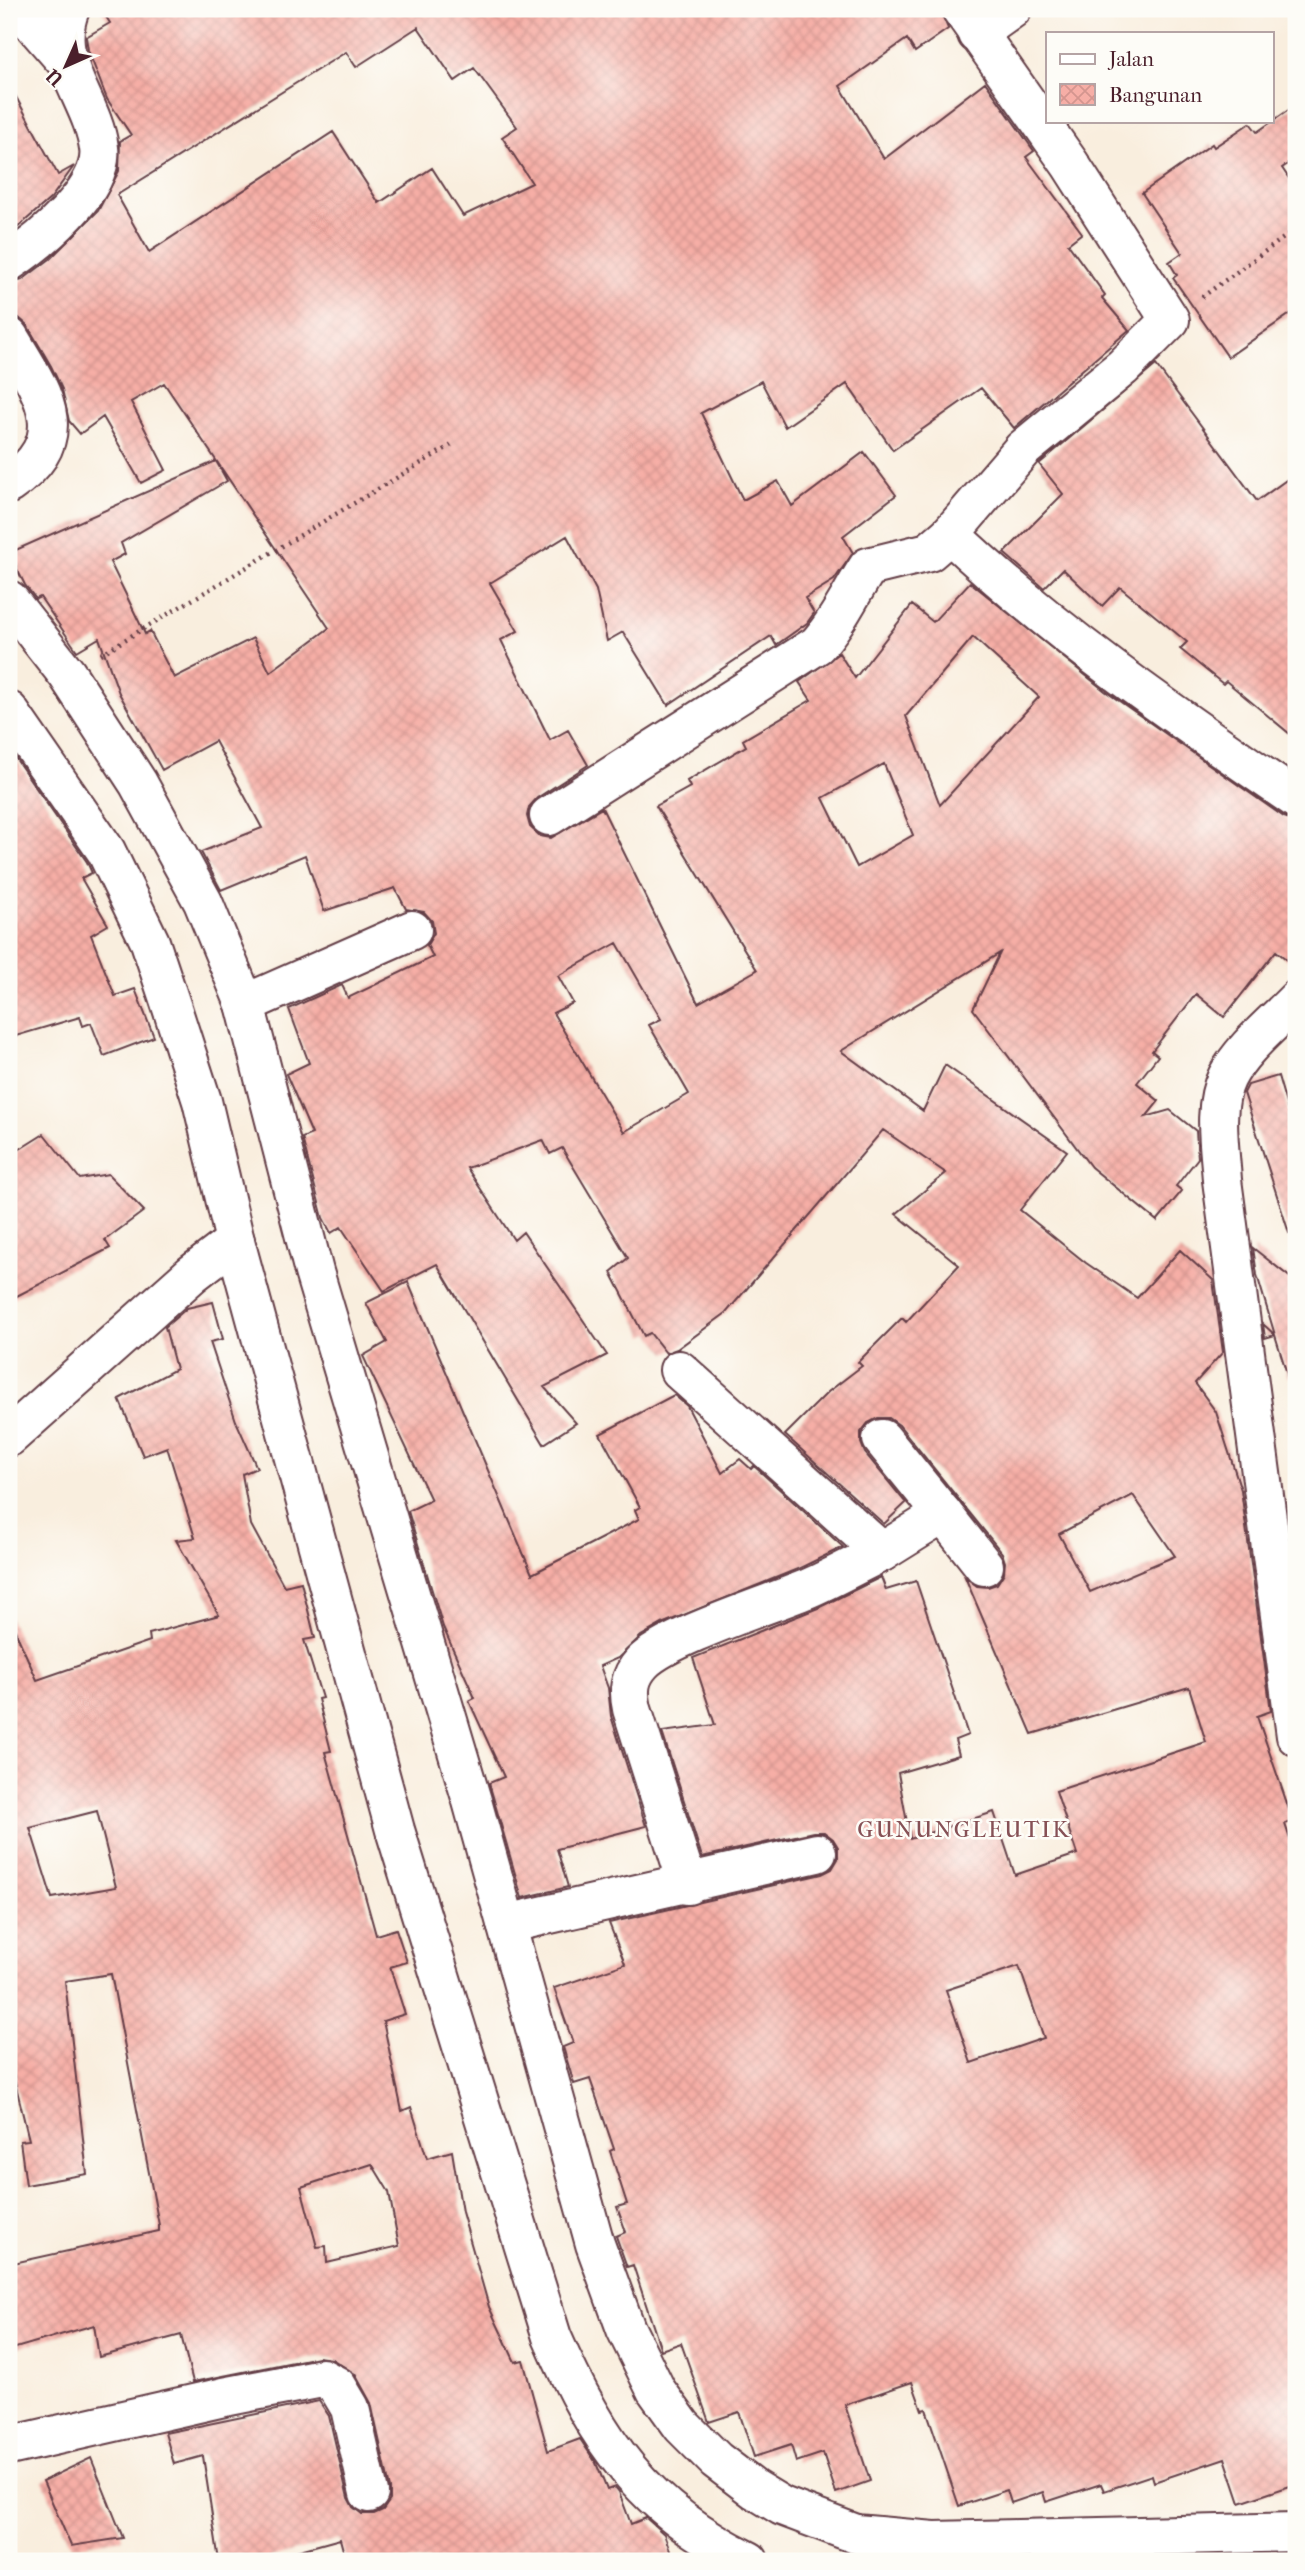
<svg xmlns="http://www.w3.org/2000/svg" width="1305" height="2570" font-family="'IM FELL French Canon',serif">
	<defs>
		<pattern id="building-cross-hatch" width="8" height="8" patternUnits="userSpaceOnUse" patternTransform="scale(1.75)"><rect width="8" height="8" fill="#f6aea6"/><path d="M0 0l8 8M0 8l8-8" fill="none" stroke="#d4958f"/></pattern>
	</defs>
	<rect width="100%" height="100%" fill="#fdfcf7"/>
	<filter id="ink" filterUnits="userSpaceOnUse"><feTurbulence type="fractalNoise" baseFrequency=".0143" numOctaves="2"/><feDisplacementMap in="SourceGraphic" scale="14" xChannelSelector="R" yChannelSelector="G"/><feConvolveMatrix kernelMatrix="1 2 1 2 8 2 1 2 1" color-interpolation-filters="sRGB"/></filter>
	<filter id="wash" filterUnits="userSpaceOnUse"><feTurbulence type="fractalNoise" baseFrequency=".00686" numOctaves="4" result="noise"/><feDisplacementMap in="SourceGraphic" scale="28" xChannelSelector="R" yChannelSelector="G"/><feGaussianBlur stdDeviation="1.57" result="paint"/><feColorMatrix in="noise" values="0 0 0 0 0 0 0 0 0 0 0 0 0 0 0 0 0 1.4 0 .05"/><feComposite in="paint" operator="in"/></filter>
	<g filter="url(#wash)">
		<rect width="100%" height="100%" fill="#f9eede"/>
		<g id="blocks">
			<g fill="url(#building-cross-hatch)" fill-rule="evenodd">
				<path d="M101,9H940L948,29L915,52L907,39L840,86L884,159L985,82L1034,151L1026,157L1082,233L1068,244L1105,295L1102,298L1129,330L1014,428L981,388L893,450L847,384L785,427L761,381L701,413L743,500L778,481L792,506L864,452L896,495L843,536L853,553L834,580L805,598L814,613L807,623L776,645L771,636L668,705L623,632L607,641L596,590L567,536L490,583L518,631L501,640L550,740L568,730L588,765L537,798L529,807L527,816L530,827L540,836L551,838L602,808L698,1003L757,970L656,806L690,787L687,781L746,746L743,740L811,700L799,682L839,653L855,678L912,605L933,622L970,582L1105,691L1284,817L1296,821V967L1276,951L1224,1017L1196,994L1152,1051L1158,1056L1137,1083L1159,1101L1146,1117L1170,1110L1196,1131L1198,1158L1176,1186L1182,1191L1157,1221L1091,1167L973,1009L1000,953L841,1051L923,1111L945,1065L1067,1151L1020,1210L1086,1263L1137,1298L1180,1250L1213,1280L1223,1352L1195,1383L1216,1412L1241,1490L1271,1711L1257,1716L1293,1821L1285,1824L1296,1857V2484L1240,2503L1225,2458L1154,2482L1152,2475L1104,2491L1101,2484L1046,2502L1043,2492L1011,2503L1007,2490L959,2506L926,2409L922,2410L912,2382L845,2405L870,2481L836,2493L823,2453L796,2462L791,2445L754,2457L739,2412L709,2422L681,2343L661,2350L633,2265L627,2267L616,2236L626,2232L617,2207L627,2204L610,2151L614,2149L590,2079L574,2084L563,2047L573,2043L554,1988L625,1964L609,1923L822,1874L832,1869L838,1859V1847L833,1839L824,1832H813L702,1857L662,1732L715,1725L693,1658L818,1608L881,1577L886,1590L916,1581L968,1735L955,1740L959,1755L898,1773L910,1839L994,1812L1015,1875L1077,1854L1056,1791L1206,1742L1189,1687L1032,1734L965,1577L977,1586L988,1587L997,1584L1004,1573L1005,1562L1002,1553L899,1425L889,1418H878L868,1423L861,1432V1443L865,1453L906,1503L884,1524L785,1435L828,1392L862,1366L858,1362L902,1318L906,1322L959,1265L896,1214L946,1173L883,1130L726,1313L677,1349L666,1353L650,1333L644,1336L611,1272L628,1258L562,1148L550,1154L543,1140L467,1168L514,1240L523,1232L607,1355L544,1387L576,1423L544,1444L437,1264L384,1291L341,1227L331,1233L323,1218L302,1138L312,1134L286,1074L309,1063L289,1009L342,985L348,998L433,957L427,945L434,933L432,921L424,912L406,909L395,888L324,911L305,855L221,890L201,852L262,828L215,741L162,770L119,693L99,638L77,651L40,597L36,599L25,585L9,553L216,461L227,481L121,543L125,554L110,562L145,634L150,631L174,678L253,638L270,672L329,628L164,383L131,402L166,470L141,483L103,417L80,434L69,421L62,389L51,366L27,325L19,318L9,315V284L22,280L50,259L98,211L119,171L120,141L131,135L107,99L88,50L86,37L110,23ZM418,27L455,81L474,68L517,127L502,137L532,183L463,216L432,168L379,203L333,132L149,252L117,195L346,52L356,67ZM973,637L1039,697L940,805L906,716ZM884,764L913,835L857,867L823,798ZM617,943L661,1019L649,1025L689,1094L624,1132L553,1013L573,1003L558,976ZM1133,1495L1175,1556L1090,1592L1059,1534ZM1019,1966L1044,2038L971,2063L946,1990Z"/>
				<path d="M9,84L58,175L74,166L51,198L9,235Z"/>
				<path d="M1296,105V158L1282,168L1296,189V310L1228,357L1173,278L1177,275L1169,262L1182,253L1142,193L1212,144L1214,147L1250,123L1257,132Z"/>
				<path d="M1156,365L1257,501L1296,473V739L1226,681L1223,684L1180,649L1187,642L1120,587L1102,606L1063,569L1044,588L1004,553L1063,494L1039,464Z"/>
				<path d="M9,749L87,862L92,873L81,878L108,925L91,935L115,996L135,989L154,1037L104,1056L91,1023L83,1026L80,1017L9,1038Z"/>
				<path d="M1278,1076L1296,1138V1231L1289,1233L1244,1093L1248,1085Z"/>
				<path d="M44,1134L80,1179L108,1174L144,1211L105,1240L110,1248L9,1300V1156Z"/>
				<path d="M1253,1248L1296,1282V1375L1288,1377L1275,1335L1265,1338L1263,1324L1275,1335L1257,1275Z"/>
				<path d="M408,1282L532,1574L639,1519L635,1510L640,1507L600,1434L674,1395L687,1406L722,1473L740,1459L751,1469L754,1466L843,1547L800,1568L664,1623L641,1636L618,1658L600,1666L608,1688L611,1716L646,1826L557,1849L568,1887L522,1898L489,1783L504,1777L469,1701L475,1698L443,1627L408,1511L431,1500L363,1356L387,1342L366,1303Z"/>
				<path d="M213,1302L223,1339L210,1342L236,1421L257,1468L242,1474L251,1525L284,1586L301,1582L315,1638L304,1640L322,1698L318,1699L331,1751L325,1752L376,1935L396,1929L407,1962L390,1967L405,2014L383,2021L402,2111L411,2107L427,2158L452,2151L462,2212L489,2307L515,2362L523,2360L548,2451L580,2439L596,2463L607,2490L615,2487L619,2492L631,2524L646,2518L664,2534L674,2561H346L340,2539L260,2561H219L203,2456L174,2464L165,2433L319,2401L329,2416L348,2498L353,2507L362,2514H374L383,2510L390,2500V2488L371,2403L355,2374L332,2359L318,2357L193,2382L181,2335L99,2357L94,2325L9,2350V2264L159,2231V2225L111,1974L65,1981L87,2174L26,2185L20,2141L29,2140L9,2057V1617L37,1680L150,1641L149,1634L219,1615L176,1540L195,1538L167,1447L143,1456L119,1399L176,1369L165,1327L187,1308ZM97,1811L116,1887L52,1898L30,1828ZM372,2164L389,2192L399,2246L327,2263L326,2246L317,2247L301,2187Z"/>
				<path d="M91,2458L123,2538L71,2546L43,2481Z"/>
			</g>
		</g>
	</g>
	<g filter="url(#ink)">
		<use href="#blocks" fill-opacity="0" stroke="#643e46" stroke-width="2"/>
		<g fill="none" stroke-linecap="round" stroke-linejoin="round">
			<g stroke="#643e46" stroke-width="42">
				<g id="street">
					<path d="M20,9L69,65"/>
					<path d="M961,9L1070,164L1170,320L1123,367L1023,449L950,534C1055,634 1177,717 1296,799"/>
					<path d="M977,34L1012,9"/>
					<path d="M9,262C39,242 105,189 99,148C96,125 84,103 75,82C65,57 60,34 70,9"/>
					<path d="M9,337C42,392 77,438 9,484"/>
					<path d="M9,600L67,674L138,783L203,902L245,1004L314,1272L472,1801L595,2244L626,2329L656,2390L682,2426L716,2460L754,2489L782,2506L856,2534L934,2541L1296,2532"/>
					<path d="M9,711L106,851L150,942L172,1008L202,1101L235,1241L395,1830L552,2337C597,2441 644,2510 749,2561"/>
					<path d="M549,816L817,645C838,622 851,593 868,567L929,552L950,534"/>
					<path d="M1296,1000C1274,1023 1242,1048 1227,1077C1212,1107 1220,1148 1222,1180L1296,1736"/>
					<path d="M245,1004L412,930"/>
					<path d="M679,1370L882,1552C857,1564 834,1577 809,1588C771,1604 666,1637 642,1663C629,1677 628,1691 632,1709L688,1885"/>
					<path d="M9,1437L192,1274L235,1241"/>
					<path d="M882,1439L943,1514"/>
					<path d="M882,1552L943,1514L984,1566"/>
					<path d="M506,1924L817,1853"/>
					<path d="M9,2446L224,2397L322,2378L337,2386L350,2408L369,2493"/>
				</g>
			</g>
			<g stroke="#643e46" stroke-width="4.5" stroke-dasharray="2 5" stroke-linecap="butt">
				<path d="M1202,297L1296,229"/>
				<path d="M101,654L455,443"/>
			</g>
			<use href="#street" stroke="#fff" stroke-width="38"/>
		</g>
	</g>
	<g text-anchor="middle" stroke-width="5" stroke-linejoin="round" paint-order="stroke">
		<g font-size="23" letter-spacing="2" fill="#865156" stroke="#fdfcf7">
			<text x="964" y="1837">GUNUNGLEUTIK</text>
		</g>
	</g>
	<rect width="1305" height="2570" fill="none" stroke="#fdfcf7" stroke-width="35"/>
	<rect x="1046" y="32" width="228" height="91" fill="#fdfcf7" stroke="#b5a4a5" stroke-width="2"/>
	<rect x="1060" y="54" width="35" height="10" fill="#ffffff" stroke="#b5a4a5" stroke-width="2"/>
	<text x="1109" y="66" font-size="21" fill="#4a1f2b">Jalan</text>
	<rect x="1060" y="84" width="35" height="21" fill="url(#building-cross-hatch)" stroke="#b5a4a5" stroke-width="2"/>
	<text x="1109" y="102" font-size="21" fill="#4a1f2b">Bangunan</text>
	<g transform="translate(66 66) rotate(225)" stroke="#fdfcf7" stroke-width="5" paint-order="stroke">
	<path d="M0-5L12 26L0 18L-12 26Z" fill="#4a1f2b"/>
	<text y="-10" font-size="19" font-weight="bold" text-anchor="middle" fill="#4a1f2b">U</text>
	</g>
</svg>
